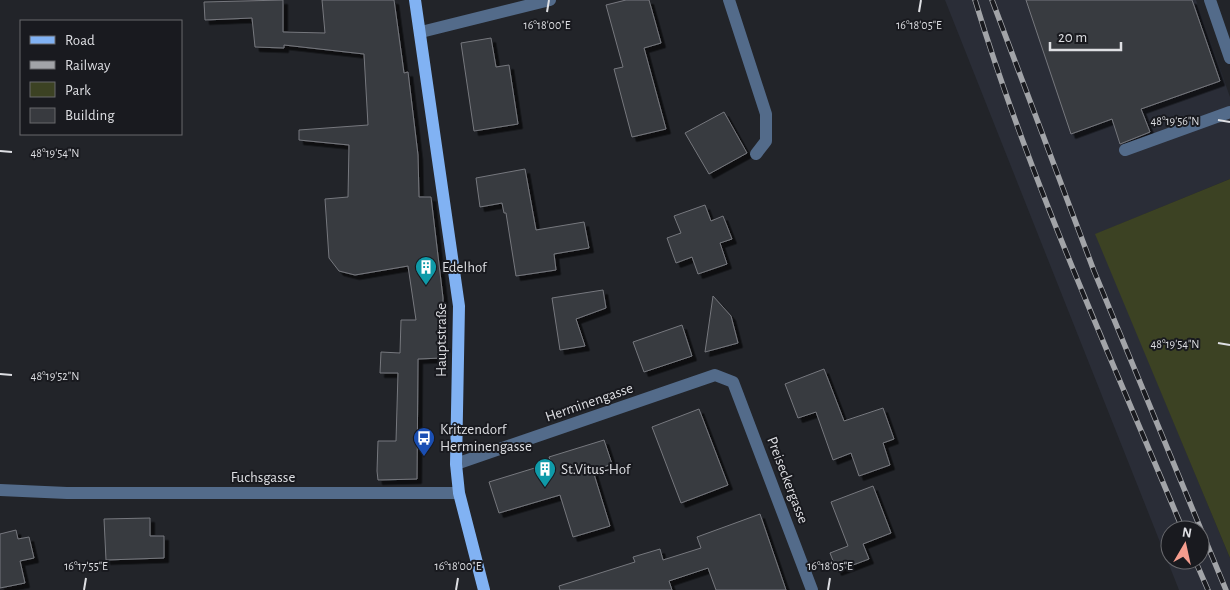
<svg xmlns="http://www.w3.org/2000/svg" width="1230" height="590" font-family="'Alegreya Sans',sans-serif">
	<defs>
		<filter id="shadow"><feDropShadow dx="4.5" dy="4.5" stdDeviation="0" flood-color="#0009"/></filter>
	</defs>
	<rect width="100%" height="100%" fill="#222429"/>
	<path fill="#2a2d37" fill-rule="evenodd" d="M945,0H1196L1230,97V179L1096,234L1230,558V590H1179ZM1170,530H1200V560H1170Z"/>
	<path fill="#3c4223" d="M1230,179V558L1095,234Z"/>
	<g fill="#383a3f" stroke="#76787e" filter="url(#shadow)">
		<path d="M283,0V32L325,33L322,0H394L404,73L408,72L418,155L419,197H431L443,298L442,358L418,359L417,479L378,480L377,471L378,441H396L398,373H380L381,352L400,353L401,320H416L408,266L355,275L339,271L329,258L325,199L348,197L349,145L299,140V130L368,125L364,54L284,45V48L255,47L252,18L205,20L204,2Z"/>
		<path d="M626,0H649L661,43L644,48L666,129L632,137L614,69L623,67L606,5Z"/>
		<path d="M1026,0H1192L1220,81L1141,109L1150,132L1120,144L1112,119L1071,134Z"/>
		<path d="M491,38L496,67L509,65L518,124L474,131L461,43Z"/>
		<path d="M724,112L747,153L709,174L685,133Z"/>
		<path d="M525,169L536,230L584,222L589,248L554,254L556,270L516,276L506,213H504L502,203L480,207L476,178Z"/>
		<path d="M705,205L711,221L723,216L732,239L720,243L727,264L698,274L692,257L676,263L667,238L681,233L674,216Z"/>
		<path d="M603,290L606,308L576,319L585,346L560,350L552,298Z"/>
		<path d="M713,296L731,316L738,343L705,352Z"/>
		<path d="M682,325L692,356L644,372L633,342Z"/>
		<path d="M824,369L844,421L883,408L894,439L883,443L890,465L859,476L851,453L833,460L816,412L798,418L785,384Z"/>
		<path d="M699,409L728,485L681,503L652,427Z"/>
		<path d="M604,440L612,464L593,471L610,526L573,537L560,495L499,513L489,482L551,463L549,457Z"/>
		<path d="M873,486L891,533L863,544L869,559L837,571L830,553L848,546L831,502Z"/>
		<path d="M760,514L786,590H716L708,568L669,581L672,590H560L559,586L635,562L633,557L660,549L663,560L701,548L697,537Z"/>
		<path d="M150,518V536H164V558L106,560L104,519Z"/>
		<path d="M16,530L18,539L29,537L34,558L20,561L25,583L0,588V534Z"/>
	</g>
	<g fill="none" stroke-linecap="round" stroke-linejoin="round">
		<g stroke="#536b8a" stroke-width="12">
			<path d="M729,0L766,114V141L756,154"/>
			<path d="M1210,0L1230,58"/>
			<path d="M421,32L550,0"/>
			<path d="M1125,150L1230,112"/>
			<path d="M456,464L715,375L733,382L812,590"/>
			<path d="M0,490L67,493H459"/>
		</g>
		<path stroke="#81b2f3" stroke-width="12" d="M415,0L459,306L456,464L459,493L484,590"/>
		<g stroke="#a2a4a8" stroke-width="5.5">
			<g id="rail">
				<path d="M975,0C1030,181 1110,355 1183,530"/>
				<path d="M992,0L1094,271L1226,590"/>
				<path d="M1195,560L1208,590"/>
			</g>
		</g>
		<use href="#rail" stroke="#191a1f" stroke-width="4" stroke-dasharray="11" stroke-linecap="butt"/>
	</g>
	<path fill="none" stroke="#dedfe3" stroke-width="2" d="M547,12L549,0M919,12L921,0M1218,120L1230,122M0,151L12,152M1218,343L1230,345M0,374L12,375M84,590L86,578M456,590L458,578M828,590L830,578"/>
	<defs>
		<g id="building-pin" transform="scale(1.125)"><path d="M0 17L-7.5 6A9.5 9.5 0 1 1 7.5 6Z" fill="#0f9aa8" stroke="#191a1f"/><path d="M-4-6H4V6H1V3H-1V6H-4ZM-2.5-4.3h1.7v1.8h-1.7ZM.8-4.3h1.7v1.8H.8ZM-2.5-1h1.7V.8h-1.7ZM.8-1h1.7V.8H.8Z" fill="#fff"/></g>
		<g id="bus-pin" transform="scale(1.125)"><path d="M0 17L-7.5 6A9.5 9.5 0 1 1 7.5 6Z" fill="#1a4fb4" stroke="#191a1f"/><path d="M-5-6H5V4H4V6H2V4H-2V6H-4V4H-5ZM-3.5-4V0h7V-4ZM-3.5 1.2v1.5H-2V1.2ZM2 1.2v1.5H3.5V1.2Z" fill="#fff"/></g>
	</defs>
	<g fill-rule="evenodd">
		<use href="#building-pin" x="426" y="267"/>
		<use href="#bus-pin" x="424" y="438"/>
		<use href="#building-pin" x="545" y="469"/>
	</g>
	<g text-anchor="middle" stroke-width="4" stroke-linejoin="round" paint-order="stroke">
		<g font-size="15" fill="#dedfe3" stroke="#191a1f" text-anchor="start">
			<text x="442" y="272">Edelhof</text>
			<text x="440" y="434">Kritzendorf<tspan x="440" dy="17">Herminengasse</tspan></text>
			<text x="561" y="474">St.Vitus-Hof</text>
		</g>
		<g font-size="15" fill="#dedfe3" stroke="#191a1f">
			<text transform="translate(441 340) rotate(-90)" y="5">Hauptstraße</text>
			<text transform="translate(589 402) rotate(-19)" y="5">Herminengasse</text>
			<text x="263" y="482">Fuchsgasse</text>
			<text transform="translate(788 480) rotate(69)" y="5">Preiseckergasse</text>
		</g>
	</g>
	<g font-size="12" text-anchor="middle" fill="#dedfe3" stroke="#191a1f" stroke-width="4" stroke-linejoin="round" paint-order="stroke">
		<text x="547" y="29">16°18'00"E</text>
		<text x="919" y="29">16°18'05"E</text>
		<text x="1175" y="125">48°19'56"N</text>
		<text x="55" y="157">48°19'54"N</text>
		<text x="1175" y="348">48°19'54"N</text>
		<text x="55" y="380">48°19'52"N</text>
		<text x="86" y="570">16°17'55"E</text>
		<text x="458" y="570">16°18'00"E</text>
		<text x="830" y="570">16°18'05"E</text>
	</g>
	<rect x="20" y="20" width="162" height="115" fill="#191a1f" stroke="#68696d"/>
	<rect x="30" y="36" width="25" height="8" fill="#81b2f3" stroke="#68696d"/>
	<text x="65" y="45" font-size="15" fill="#dedfe3">Road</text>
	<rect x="30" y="61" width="25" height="8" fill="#a2a4a8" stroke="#68696d"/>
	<text x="65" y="70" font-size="15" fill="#dedfe3">Railway</text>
	<rect x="30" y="82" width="25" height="15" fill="#3c4223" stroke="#68696d"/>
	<text x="65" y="95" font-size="15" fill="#dedfe3">Park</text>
	<rect x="30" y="108" width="25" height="15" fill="#383a3f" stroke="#68696d"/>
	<text x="65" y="120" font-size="15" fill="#dedfe3">Building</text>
	<g transform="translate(1185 545) rotate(9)"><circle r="24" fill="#191a1f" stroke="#68696d"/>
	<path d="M0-4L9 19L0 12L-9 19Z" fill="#f59d8e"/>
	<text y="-8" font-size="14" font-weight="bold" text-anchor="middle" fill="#dedfe3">N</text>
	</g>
	<path d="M1050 42v8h71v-8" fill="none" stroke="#dedfe3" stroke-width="2.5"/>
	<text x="1058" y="42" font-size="15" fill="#dedfe3" stroke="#191a1f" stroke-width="4" paint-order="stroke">20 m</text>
</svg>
